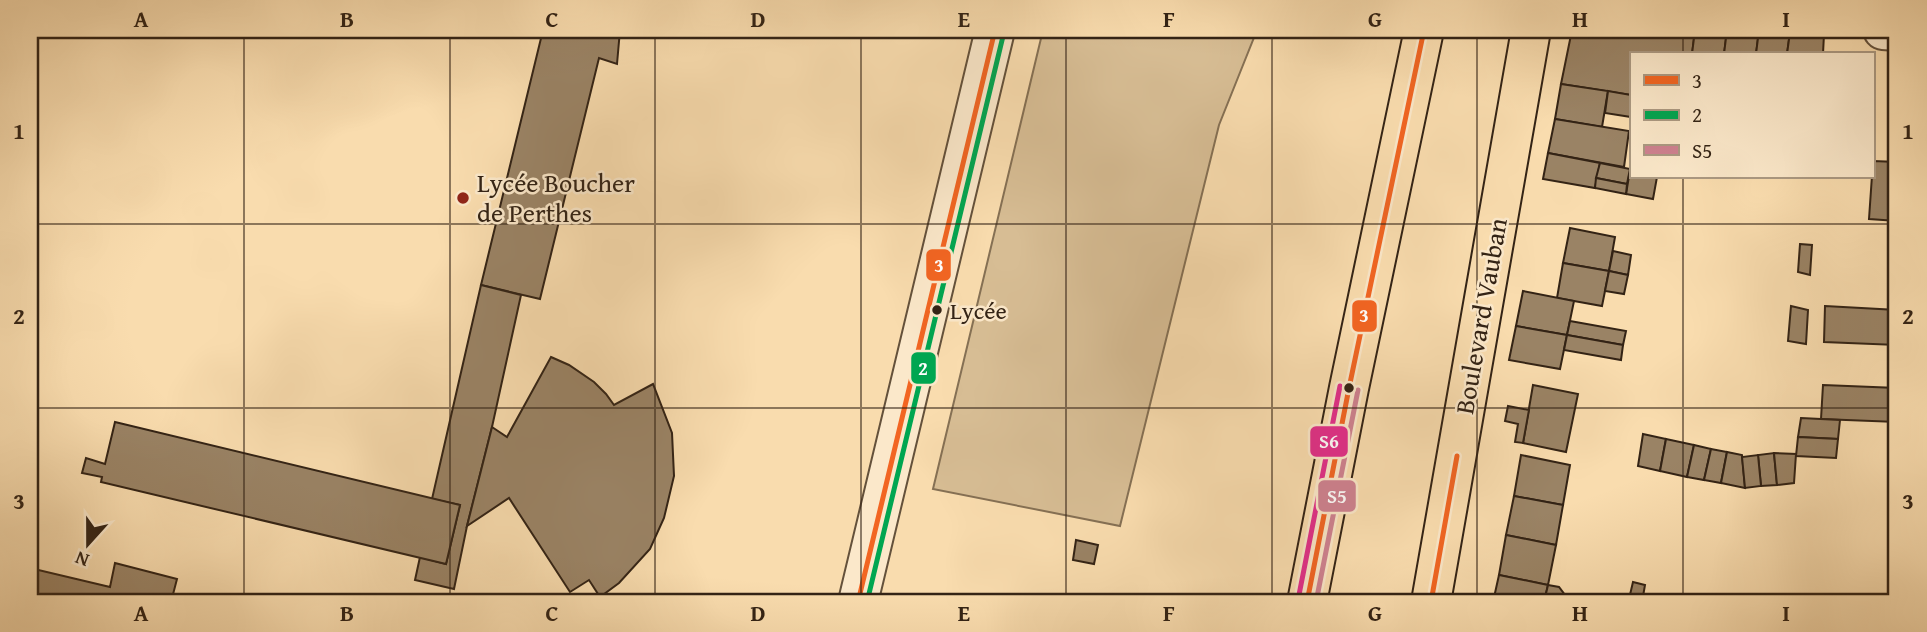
<svg xmlns="http://www.w3.org/2000/svg" width="1927" height="632" font-family="'Gentium Book Plus',serif">
	<rect width="100%" height="100%" fill="#f9dcae"/>
	<filter id="stains"><feTurbulence type="fractalNoise" baseFrequency=".00286" numOctaves="4"/><feColorMatrix values="0 0 0 0 .2 0 0 0 0 .09 0 0 0 0 .02 0 0 0 .5 -.17"/></filter>
	<radialGradient id="worn" r=".72"><stop offset=".6" stop-color="#630" stop-opacity="0"/><stop offset="1" stop-color="#630" stop-opacity=".3"/></radialGradient>
	<path fill="#d7bd94" stroke="#857054" stroke-width="2" d="M1043,30H1257L1219,125L1120,526L933,489Z"/>
	<g fill="#9a8365" stroke="#332315" stroke-width="2">
		<path d="M543,30H620L617,64L599,58L540,299L481,285Z"/>
		<path d="M1572,30H1695L1692,54H1631V95L1561,84Z"/>
		<path d="M1695,30H1727L1724,54H1692Z"/>
		<path d="M1727,30H1759L1756,54H1724Z"/>
		<path d="M1759,30L1790,32L1787,54H1756Z"/>
		<path d="M1790,32L1824,34L1823,54H1787Z"/>
		<path d="M1561,84L1608,91L1602,127L1555,119Z"/>
		<path d="M1608,91L1631,95V117L1605,113Z"/>
		<path d="M1555,119L1629,131L1624,167L1548,153Z"/>
		<path d="M1548,153L1600,163L1595,188L1543,179Z"/>
		<path d="M1873,161L1897,162V221L1869,219Z"/>
		<path d="M1600,163L1630,169L1627,184L1596,178Z"/>
		<path d="M1629,176L1657,177L1653,199L1626,194Z"/>
		<path d="M1596,178L1627,184L1626,194L1595,188Z"/>
		<path d="M1570,228L1615,237L1609,271L1563,263Z"/>
		<path d="M1800,244L1812,245L1810,275L1798,272Z"/>
		<path d="M1613,251L1631,255L1628,275L1609,271Z"/>
		<path d="M1563,263L1609,271L1602,306L1557,298Z"/>
		<path d="M1609,271L1628,275L1624,294L1605,291Z"/>
		<path d="M481,285L521,295L492,427L467,526L454,589L415,580L420,557L446,564L460,505L432,499Z"/>
		<path d="M1523,291L1574,301L1567,335L1516,326Z"/>
		<path d="M1791,306L1808,310L1806,344L1788,341Z"/>
		<path d="M1825,306L1897,310V345L1824,342Z"/>
		<path d="M1570,321L1626,331L1623,345L1567,335Z"/>
		<path d="M1516,326L1567,335L1560,369L1509,360Z"/>
		<path d="M1567,335L1623,345L1621,360L1564,350Z"/>
		<path d="M551,357L569,365L594,382L606,394L614,405L653,384L672,433L674,476L664,518L650,549L619,583L600,597L589,580L570,592L509,498L467,526L492,427L507,437Z"/>
		<path d="M1533,385L1578,394L1566,452L1523,443Z"/>
		<path d="M1823,385L1897,388V422L1821,419Z"/>
		<path d="M1508,406L1529,410L1523,443L1515,442L1518,424L1505,421Z"/>
		<path d="M1801,418L1840,420L1838,439L1798,437Z"/>
		<path d="M115,422L460,505L446,564L101,482L102,477L82,473L86,458L105,464Z"/>
		<path d="M1643,434L1666,439L1660,471L1638,466Z"/>
		<path d="M1798,437L1838,439L1836,458L1796,456Z"/>
		<path d="M1666,439L1694,445L1687,477L1660,471Z"/>
		<path d="M1694,445L1711,449L1704,480L1687,477Z"/>
		<path d="M1711,449L1727,452L1721,483L1704,480Z"/>
		<path d="M1727,452L1742,455L1745,488L1721,483Z"/>
		<path d="M1774,453L1777,485L1761,486L1758,455Z"/>
		<path d="M1774,453L1796,454L1794,483L1777,485Z"/>
		<path d="M1521,455L1570,465L1563,505L1514,496Z"/>
		<path d="M1758,455L1761,486L1745,488L1742,457Z"/>
		<path d="M1514,496L1563,505L1556,545L1506,535Z"/>
		<path d="M1506,535L1556,545L1548,585L1499,575Z"/>
		<path d="M1076,540L1098,545L1094,564L1073,560Z"/>
		<path d="M115,563L177,579L171,602H30V568L110,587Z"/>
		<path d="M1499,575L1548,585L1544,602H1493Z"/>
		<path d="M1633,582L1645,585L1642,602L1629,599Z"/>
		<path d="M1548,585L1559,587L1565,595L1563,602H1544Z"/>
	</g>
	<g fill="none" stroke-linecap="round" stroke-linejoin="round">
		<g stroke="#64513b" stroke-width="42">
			<g id="minor">
				<path d="M1883,30L1897,31"/>
				<path d="M858,602L995,30"/>
			</g>
		</g>
		<g stroke="#332315" stroke-width="42">
			<g id="major">
				<path d="M1307,602L1349,388L1424,30"/>
				<path d="M1431,602L1531,30"/>
			</g>
		</g>
		<use href="#minor" stroke="#fbe8ca" stroke-width="38"/>
		<use href="#major" stroke="#f9dcae" stroke-width="38"/>
		<g stroke="#fbe8ca" stroke-width="10">
			<g id="bus-1">
				<path d="M858,602L995,30"/>
				<path d="M1307,602L1349,388L1424,30"/>
				<path d="M1431,602L1457,456"/>
			</g>
		</g>
		<g stroke="#fbe8ca" stroke-width="10">
			<path id="bus-2" d="M867,602L1004,32"/>
		</g>
		<g stroke="#fbe8ca" stroke-width="10">
			<path id="bus-3" d="M1316,602L1358,390"/>
		</g>
		<g stroke="#fbe8ca" stroke-width="10">
			<path id="bus-4" d="M1298,600L1340,386"/>
		</g>
		<use href="#bus-1" stroke="#f26522" stroke-width="5"/>
		<use href="#bus-2" stroke="#00a651" stroke-width="5"/>
		<use href="#bus-3" stroke="#ce8190" stroke-width="5"/>
		<use href="#bus-4" stroke="#e12f89" stroke-width="5"/>
	</g>
	<path fill="none" stroke="#332315" stroke-width="2" stroke-opacity="0.55" d="M244,30V602M450,30V602M655,30V602M861,30V602M1066,30V602M1272,30V602M1477,30V602M1683,30V54M1683,177V602M30,224H1897M30,408H1897"/>
	<circle fill="#8f2418" stroke="#fbe8ca" stroke-width="2.5" cx="463" cy="198" r="7"/>
	<g fill="#332315" stroke="#fbe8ca" stroke-width="2.5">
		<circle cx="937" cy="310" r="6"/>
		<circle cx="1349" cy="388" r="6"/>
	</g>
	<g text-anchor="middle" stroke-width="5" stroke-linejoin="round" paint-order="stroke">
		<g font-size="24" fill="#332315" stroke="#fbe8ca" text-anchor="start">
			<text x="950" y="319">Lycée</text>
		</g>
		<g font-size="26" fill="#332315" stroke="#fbe8ca" text-anchor="start">
			<text x="477" y="192">Lycée Boucher<tspan x="477" dy="30">de Perthes</tspan></text>
		</g>
		<g font-size="26" fill="#332315" stroke="#fbe8ca">
			<text transform="translate(1481 316) rotate(-80)" y="9">Boulevard Vauban</text>
		</g>
	</g>
	<g stroke="#fbe8ca" stroke-width="2.5">
		<rect x="925" y="248" width="27" height="34" rx="7" fill="#f26522"/>
		<rect x="1351" y="299" width="27" height="34" rx="7" fill="#f26522"/>
		<rect x="910" y="351" width="27" height="34" rx="7" fill="#00a651"/>
		<rect x="1309" y="425" width="40" height="33" rx="7" fill="#e12f89"/>
		<rect x="1317" y="479" width="40" height="34" rx="7" fill="#ce8190"/>
	</g>
	<g font-size="19" text-anchor="middle" font-weight="bold" fill="#fff">
		<text x="939" y="272">3</text>
		<text x="1364" y="322">3</text>
		<text x="923" y="375">2</text>
		<text x="1329" y="448">S6</text>
		<text x="1337" y="503">S5</text>
	</g>
	<rect width="1927" height="632" fill="none" stroke="#f9dcae" stroke-width="77"/>
	<rect x="1630" y="52" width="245" height="126" fill="#fbe8ca" stroke="#ab9982" stroke-width="2"/>
	<rect x="1644" y="75" width="35" height="10" fill="#f26522" stroke="#ab9982" stroke-width="2"/>
	<text x="1692" y="88" font-size="21" fill="#332315">3</text>
	<rect x="1644" y="110" width="35" height="10" fill="#00a651" stroke="#ab9982" stroke-width="2"/>
	<text x="1692" y="122" font-size="21" fill="#332315">2</text>
	<rect x="1644" y="145" width="35" height="10" fill="#ce8190" stroke="#ab9982" stroke-width="2"/>
	<text x="1692" y="158" font-size="21" fill="#332315">S5</text>
	<g transform="translate(88 544) rotate(201)" stroke="#fbe8ca" stroke-width="5" paint-order="stroke">
	<path d="M0-5L12 26L0 18L-12 26Z" fill="#332315"/>
	<text y="-10" font-size="19" font-weight="bold" text-anchor="middle" fill="#332315">N</text>
	</g>
	<rect x="38" y="38" width="1850" height="556" fill="none" stroke="#332315" stroke-width="2.5"/>
	<g font-size="23" text-anchor="middle" font-weight="bold" fill="#332315">
		<text x="141" y="27">A</text>
		<text x="347" y="27">B</text>
		<text x="552" y="27">C</text>
		<text x="758" y="27">D</text>
		<text x="964" y="27">E</text>
		<text x="1169" y="27">F</text>
		<text x="1375" y="27">G</text>
		<text x="1580" y="27">H</text>
		<text x="1786" y="27">I</text>
		<text x="19" y="139">1</text>
		<text x="1908" y="139">1</text>
		<text x="19" y="324">2</text>
		<text x="1908" y="324">2</text>
		<text x="19" y="509">3</text>
		<text x="1908" y="509">3</text>
		<text x="141" y="621">A</text>
		<text x="347" y="621">B</text>
		<text x="552" y="621">C</text>
		<text x="758" y="621">D</text>
		<text x="964" y="621">E</text>
		<text x="1169" y="621">F</text>
		<text x="1375" y="621">G</text>
		<text x="1580" y="621">H</text>
		<text x="1786" y="621">I</text>
	</g>
	<rect width="100%" height="100%" filter="url(#stains)"/>
	<rect width="100%" height="100%" fill="url(#worn)"/>
</svg>
